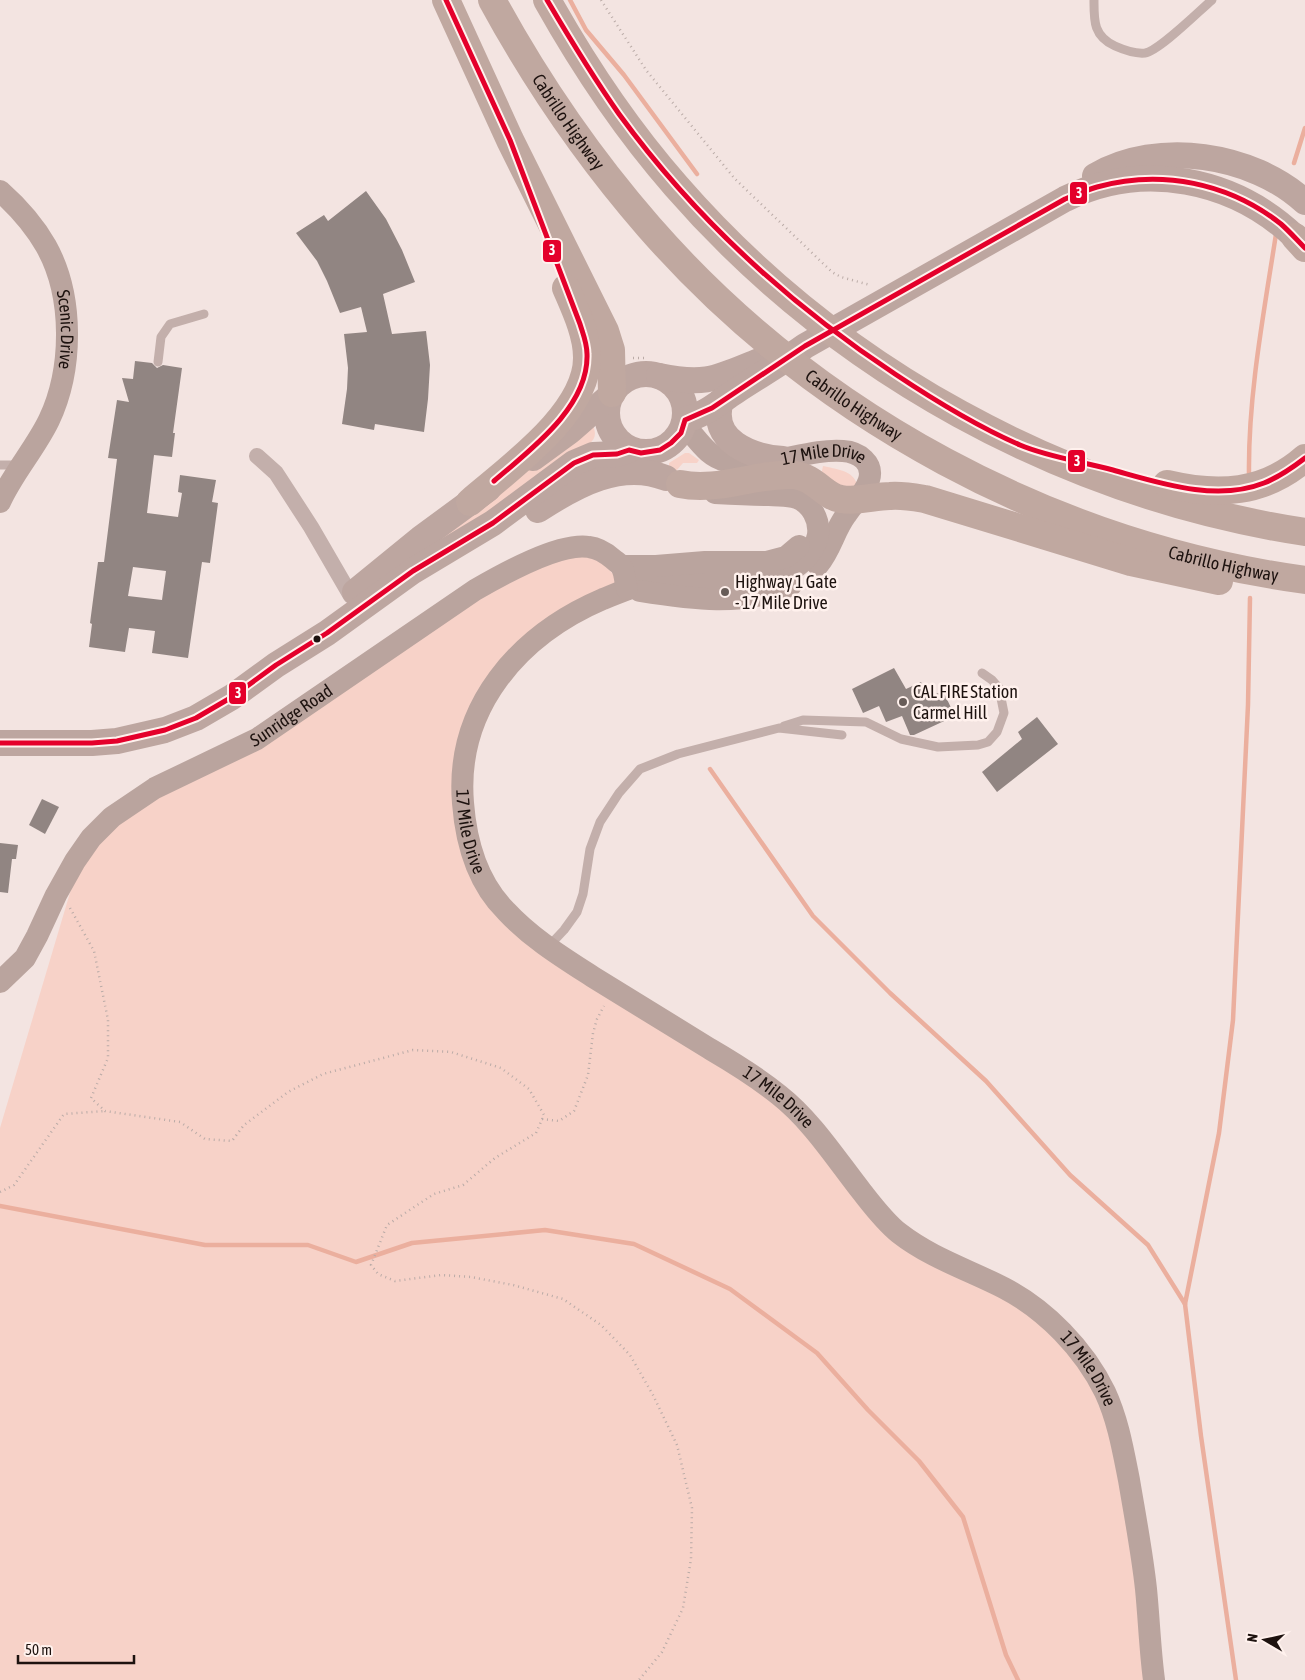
<svg xmlns="http://www.w3.org/2000/svg" width="1305" height="1680" font-family="'Asap Condensed',sans-serif">
	<rect width="100%" height="100%" fill="#f3e4e1"/>
	<g fill="#f7d2c8">
		<path d="M593,425C596,434 596,438 589,444L444,544L441,534L478,505Z"/>
		<path d="M685,453H689L699,460L697,463H683L676,471L669,468V463Z"/>
		<path d="M823,466C835,469 854,470 857,485L848,490L821,475Z"/>
		<path d="M587,546L627,589L516,657L462,773L496,902L738,1066L871,1203L1004,1288L1103,1389L1154,1680H0V1128L83,849L190,771L460,600Z"/>
	</g>
	<g fill="none" stroke-linecap="round" stroke-linejoin="round">
		<g stroke="#ebaf9e" stroke-width="4.5">
			<path d="M570,0L586,30L624,75L697,174"/>
			<path d="M1294,163L1305,128"/>
			<path d="M1249,474C1248,395 1264,312 1276,234"/>
			<path d="M710,769L813,916L890,993L986,1081L1070,1175L1148,1245L1185,1304"/>
			<path d="M0,1206L205,1245H308L356,1262L412,1243L545,1230L634,1244L730,1289L817,1353L868,1410L919,1461L963,1517L1006,1655L1018,1680"/>
			<path d="M1236,1680L1201,1436L1185,1304L1219,1133L1233,1020L1248,705L1250,598"/>
		</g>
	</g>
	<g fill="#918582" fill-rule="evenodd">
		<path d="M366,191L386,219L402,250L415,282L383,294L392,334L426,331L430,365L428,399L424,432L375,424L374,430L342,424L347,389L348,368L344,334L367,332L361,307L340,313L327,281L317,261L296,233L324,215L328,221Z"/>
		<path d="M135,361L152,363L157,368L163,365L182,368L173,433H175L172,457L154,455L147,513L178,517L182,493L178,492L180,475L216,480L212,502L218,503L210,563L202,562L188,658L152,653L155,631L129,628L125,652L89,647L92,624L90,623L98,562H104L117,459L108,458L117,400L129,402L122,378L133,379ZM133,567L166,571L162,600L128,596Z"/>
		<path d="M894,668L906,689L921,682L929,697L943,691L955,716L914,735H910L902,716L886,722L879,706L863,713L852,689Z"/>
		<path d="M1037,717L1058,744L997,792L982,772L1022,739L1018,732Z"/>
		<path d="M42,799L59,807L45,834L29,825Z"/>
		<path d="M0,843L18,845L16,859H12L8,893L0,892Z"/>
	</g>
	<g fill="none" stroke-linecap="round" stroke-linejoin="round">
		<g stroke="#baaba7" stroke-width="2.5" stroke-dasharray="1 4" stroke-linecap="butt">
			<path d="M601,0L646,70L735,179L832,272L841,277L870,285"/>
			<path d="M633,358H648"/>
			<path d="M70,908L94,951L108,1020V1058L91,1098L105,1111L180,1122L205,1139L232,1141L244,1125L288,1092L323,1074L413,1050L451,1052L501,1068L529,1089L544,1115L536,1133L495,1158L463,1185L434,1194L387,1225L371,1265L378,1274L395,1281L441,1275L471,1277L513,1285L563,1299L601,1325L630,1355L653,1395L677,1445L692,1508L691,1559L683,1608L662,1652L639,1680"/>
			<path d="M542,1119L559,1121L574,1111L588,1075L593,1033L597,1019L604,1006"/>
			<path d="M0,1192L14,1185L64,1114L105,1111"/>
		</g>
		<g stroke="#c3afab" stroke-width="9">
			<path d="M1094,0C1094,20 1093,36 1115,46C1124,50 1135,54 1145,53C1159,51 1199,11 1212,0"/>
			<path d="M158,362L161,337L170,324L204,314"/>
			<path d="M0,465H19"/>
			<path d="M784,726L803,720L866,722L901,739L938,747L978,745L988,742L997,732L1004,713L999,688L992,680L982,673"/>
			<path d="M549,946L564,930L577,912L583,894L590,849L600,822L619,793L640,769L678,754L779,728L842,735"/>
		</g>
		<path stroke="#c3afab" stroke-width="16" d="M257,456L276,473L311,527L351,596"/>
		<g stroke="#baa49e" stroke-width="22">
			<path id="s1" d="M0,191C18,207 34,225 46,246C74,296 73,369 49,420C35,449 13,473 0,502"/>
			<path id="s2" d="M684,425C698,439 706,456 726,461C762,471 807,448 843,451C859,452 874,463 869,480C865,493 853,504 846,515C834,531 831,550 818,565"/>
			<path id="s3" d="M715,493C733,494 751,495 770,495C778,496 788,495 797,498C811,504 820,519 818,535C814,556 794,572 774,578C762,581 750,580 738,580C714,580 688,578 664,580C643,582 623,591 603,599C519,635 455,707 463,803C466,842 478,883 506,911C531,938 562,957 593,977C632,1001 671,1025 710,1049C734,1063 758,1078 779,1095C812,1121 836,1159 862,1192C873,1206 885,1222 899,1233C931,1258 969,1270 1004,1288C1046,1310 1084,1349 1105,1392C1118,1420 1123,1450 1129,1480C1135,1516 1142,1552 1146,1589C1149,1619 1150,1650 1154,1680"/>
			<path d="M621,566H656L705,562H767L786,557L799,546"/>
			<path d="M640,591C690,599 744,607 791,585"/>
			<path id="s4" d="M0,982L25,958L37,936L56,895L75,861L91,838L112,817L155,788L257,739L475,590C501,575 559,542 589,547C598,548 606,553 613,559C615,561 620,564 621,566C625,572 625,582 627,589"/>
		</g>
		<g stroke="#bda6a0" stroke-width="26">
			<path d="M1095,176C1158,139 1253,154 1305,202"/>
			<circle cx="646" cy="413" r="39"/>
			<path d="M659,376C706,386 717,378 759,361"/>
			<path d="M721,401C708,441 752,457 783,459"/>
			<path d="M685,420C705,415 719,402 736,391C759,376 783,362 805,346L1065,199C1143,160 1234,179 1295,237"/>
			<path d="M533,458L570,431L610,396"/>
			<path d="M538,510C576,485 621,460 666,478"/>
			<path d="M355,592L420,539L488,489"/>
			<path d="M0,743H92L117,741L165,730L196,718L232,697L276,665L327,633L413,571L493,523L574,463L593,455L617,454L629,450"/>
		</g>
		<g stroke="#c0a8a0" stroke-width="28">
			<path d="M446,0L510,140L605,331L611,350L612,393"/>
			<path id="s5" d="M492,0C536,81 588,157 649,227C815,417 1054,545 1305,580"/>
			<path d="M547,0C584,66 626,129 676,186C836,370 1064,495 1305,532"/>
			<path d="M1295,237L1305,248"/>
			<path d="M680,484C718,492 756,473 794,475C815,477 825,497 841,499C858,502 874,496 890,496C902,495 913,497 925,499L1131,562L1219,581"/>
			<path d="M1167,484C1218,496 1264,494 1305,458"/>
			<path d="M470,502C508,469 588,413 587,357C587,334 575,309 566,288"/>
		</g>
		<g stroke="#fff1ed" stroke-width="9">
			<g id="bus-1">
				<path d="M446,0L510,140L580,324C583,334 587,343 587,354C589,407 530,450 494,481"/>
				<path d="M547,0C570,39 593,77 619,114C694,217 789,304 895,374C934,400 976,426 1020,445C1048,457 1084,462 1113,470C1160,483 1216,502 1264,483C1279,477 1292,468 1305,458"/>
				<path d="M0,743H92L117,741L165,730L196,718L232,697L276,665L327,633L413,571L493,523L574,463L593,455L617,454L629,450L641,453L660,450L671,443L681,433L685,420L712,408L805,346L1065,199C1075,195 1086,190 1097,187C1161,169 1229,183 1281,224C1289,231 1297,240 1305,248"/>
			</g>
		</g>
		<use href="#bus-1" stroke="#e4002b" stroke-width="5"/>
	</g>
	<g fill="#685c58" stroke="#fff1ed" stroke-width="2">
		<circle cx="725" cy="592" r="5"/>
		<circle cx="903" cy="702" r="5"/>
	</g>
	<circle fill="#1d120f" stroke="#fff1ed" stroke-width="2" cx="317" cy="639" r="4.5"/>
	<g text-anchor="middle" stroke-width="5" stroke-linejoin="round" paint-order="stroke">
		<g font-size="18" fill="#1d120f" stroke="#fff1ed">
			<text dy="6" stroke="none"><textPath href="#s5" startOffset="144">Cabrillo Highway</textPath></text>
			<text dy="6" stroke="none"><textPath href="#s1" startOffset="159">Scenic Drive</textPath></text>
			<text dy="6" stroke="none"><textPath href="#s5" startOffset="549">Cabrillo Highway</textPath></text>
			<text dy="6" stroke="none"><textPath href="#s2" startOffset="155">17 Mile Drive</textPath></text>
			<text dy="6" stroke="none"><textPath href="#s5" startOffset="954">Cabrillo Highway</textPath></text>
			<text dy="6" stroke="none"><textPath href="#s4" startOffset="408">Sunridge Road</textPath></text>
			<text dy="6" stroke="none"><textPath href="#s3" startOffset="661">17 Mile Drive</textPath></text>
			<text dy="6" stroke="none"><textPath href="#s3" startOffset="1081">17 Mile Drive</textPath></text>
			<text dy="6" stroke="none"><textPath href="#s3" startOffset="1501">17 Mile Drive</textPath></text>
		</g>
		<g font-size="18" fill="#1d120f" stroke="#fff1ed" text-anchor="start">
			<text x="735" y="588">Highway 1 Gate<tspan x="735" dy="21">- 17 Mile Drive</tspan></text>
			<text x="913" y="698">CAL FIRE Station<tspan x="913" dy="21">Carmel Hill</tspan></text>
		</g>
	</g>
	<g stroke="#fff1ed" stroke-width="2">
		<rect x="1069" y="181" width="19" height="24" rx="5" fill="#e4002b"/>
		<rect x="542" y="239" width="20" height="24" rx="5" fill="#e4002b"/>
		<rect x="1067" y="449" width="19" height="24" rx="5" fill="#e4002b"/>
		<rect x="228" y="681" width="19" height="24" rx="5" fill="#e4002b"/>
	</g>
	<g font-size="14" text-anchor="middle" font-weight="bold" fill="#fff">
		<text x="1079" y="198">3</text>
		<text x="552" y="255">3</text>
		<text x="1077" y="466">3</text>
		<text x="238" y="698">3</text>
	</g>
	<g transform="translate(1265 1640) rotate(279)" stroke="#fff1ed" stroke-width="4" paint-order="stroke">
	<path d="M0-4L9 19L0 12L-9 19Z" fill="#1d120f"/>
	<text y="-8" font-size="14" font-weight="bold" text-anchor="middle" fill="#1d120f">N</text>
	</g>
	<path d="M18 1655v8h116v-8" fill="none" stroke="#1d120f" stroke-width="2.5"/>
	<text x="25" y="1655" font-size="15" fill="#1d120f" stroke="#fff1ed" stroke-width="4" paint-order="stroke">50 m</text>
</svg>
